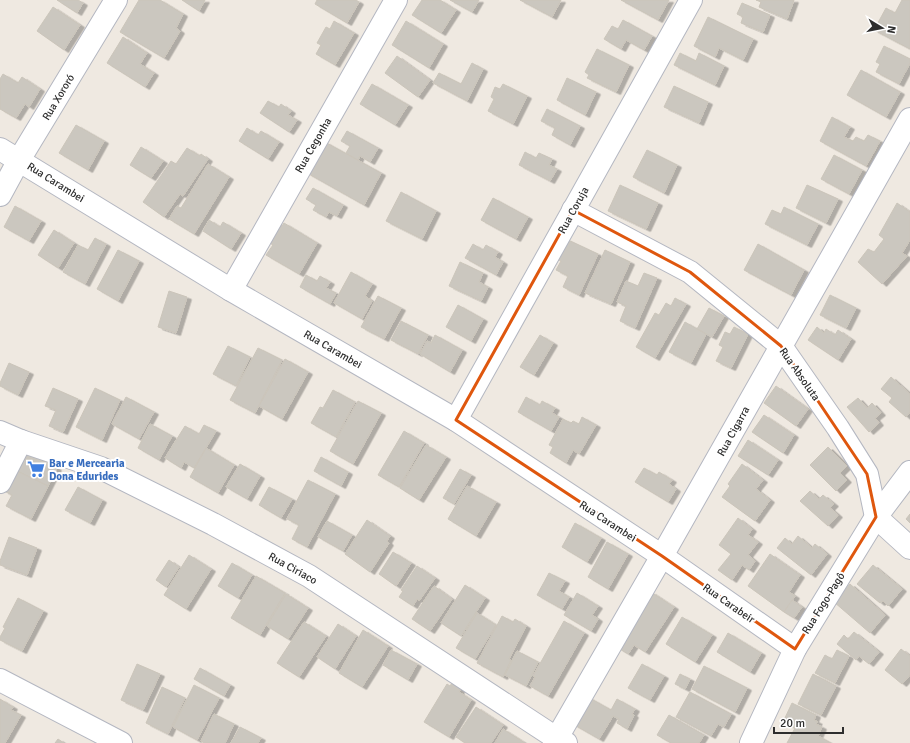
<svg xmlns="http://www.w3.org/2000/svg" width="910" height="743" font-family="Signika,sans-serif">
	<defs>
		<filter id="shadow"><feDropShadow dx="4.5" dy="2.5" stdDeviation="0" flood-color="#0004"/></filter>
	</defs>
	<rect width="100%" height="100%" fill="#efe9e1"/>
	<g fill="#cbc7bf" stroke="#cbc5ba" filter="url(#shadow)">
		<path d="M57,0H78L83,3L77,13Z"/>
		<path d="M139,0H160L183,14L176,28L180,31L164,58L120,32Z"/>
		<path d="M182,0H205L199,11Z"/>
		<path d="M317,0H356L359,2L347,23L315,4Z"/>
		<path d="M422,0H440L456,10L441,33L412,15Z"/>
		<path d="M450,0H479L472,12Z"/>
		<path d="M520,0H561L552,17Z"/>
		<path d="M621,0H669L658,20Z"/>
		<path d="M756,0H794L787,19L759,7L761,2Z"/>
		<path d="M902,0H910V49L874,30L886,8L895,13Z"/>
		<path d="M742,3L770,15L763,32L741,23L743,17L737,14Z"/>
		<path d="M53,7L80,25L64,50L37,31Z"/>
		<path d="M708,17L753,39L743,60L719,48L715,57L694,46Z"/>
		<path d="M623,20L652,36L644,50L626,40L621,49L604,39L612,26L618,29Z"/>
		<path d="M334,21L354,33L335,65L316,54L321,45L317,43L326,27L330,29Z"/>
		<path d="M406,21L443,44L429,68L392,45Z"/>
		<path d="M123,37L147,53L140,64L154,73L145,87L107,63Z"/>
		<path d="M884,46L910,59V63L899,84L876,72L880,64L876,62Z"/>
		<path d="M597,49L629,65L616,92L587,78L589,75L585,72Z"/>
		<path d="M680,53L696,61L699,53L724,66L715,85L674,65Z"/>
		<path d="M397,56L430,80L418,97L385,73Z"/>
		<path d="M472,63L483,69L467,101L433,83L439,73L461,84Z"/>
		<path d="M861,70L900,92L886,117L847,95Z"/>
		<path d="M3,74L18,83L22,77L40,89L29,107L25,104L16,118L0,109V79Z"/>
		<path d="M567,78L596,92L585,115L557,100Z"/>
		<path d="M372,84L408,105L395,125L360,104Z"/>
		<path d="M503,84L527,96L513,124L488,111L494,99L491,97L495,87L500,89Z"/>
		<path d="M674,86L708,102L699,123L664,107Z"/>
		<path d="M268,101L279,107L281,104L291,111L288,115L297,120L289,132L260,113Z"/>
		<path d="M547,109L580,126L570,145L552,135L555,128L541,121Z"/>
		<path d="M832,117L850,127L844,137L853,141L856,137L864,141L868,135L880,141L866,166L820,141Z"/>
		<path d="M76,125L104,141L88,170L59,153Z"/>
		<path d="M247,128L258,135L261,131L279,142L268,159L239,141Z"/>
		<path d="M347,131L378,148L370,162L360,156L358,160L346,153L350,146L341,141Z"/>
		<path d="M325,142L381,173L364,205L307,173Z"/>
		<path d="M141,147L163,161L151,178L130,165Z"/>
		<path d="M187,148L200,156L201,154L208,159L183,196L180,194L164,217L143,202L171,161L176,164Z"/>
		<path d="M647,150L677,165L664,193L633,177Z"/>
		<path d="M525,152L536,158L539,153L552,159L549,165L557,169L550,181L519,165Z"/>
		<path d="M834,155L862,170L849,194L821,179Z"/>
		<path d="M208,164L229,177L194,234L169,219L177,206L181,208Z"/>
		<path d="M620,185L658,203L646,229L608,211Z"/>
		<path d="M807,185L838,199L826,223L796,208Z"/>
		<path d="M313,188L343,205L337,216L329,212L326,217L313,210L316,205L306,199Z"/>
		<path d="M401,192L436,211L422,239L386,221Z"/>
		<path d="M493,198L528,217L516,239L481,220Z"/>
		<path d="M897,203L910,212V240L902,253L907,256L882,284L858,262L868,249L874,252L884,239L879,235Z"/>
		<path d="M15,206L41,221L29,241L4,227Z"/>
		<path d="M784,207L818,224L807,245L765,224L772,210L781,214Z"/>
		<path d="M209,220L220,227L223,222L241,233L231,249L203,231Z"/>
		<path d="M277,223L282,226L284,223L317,243L299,274L266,255L273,245L267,241Z"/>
		<path d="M54,230L74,243L58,268L38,255Z"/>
		<path d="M95,238L106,244L85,284L63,272L78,245L88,250Z"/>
		<path d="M566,239L598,254L579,295L563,287L568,276L556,270L561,261L557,259Z"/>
		<path d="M473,244L483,250L486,245L498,252L495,257L503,262L496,275L465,258Z"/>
		<path d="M758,244L804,270L791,295L744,270Z"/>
		<path d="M118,250L139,261L118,301L97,289Z"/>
		<path d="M605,250L630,262L611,304L585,293Z"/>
		<path d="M460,262L483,273L479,282L488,287L481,301L449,286Z"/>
		<path d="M351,272L372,284L365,296L372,301L362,319L334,303Z"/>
		<path d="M644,273L657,278L635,328L620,321L626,306L617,302L626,281L638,286Z"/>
		<path d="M306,275L317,281L320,276L330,282L326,288L336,293L330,304L300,287Z"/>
		<path d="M169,291L187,297L176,333L158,327Z"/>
		<path d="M830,295L856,308L846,328L820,315Z"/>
		<path d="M378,296L401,308L384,339L361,327Z"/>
		<path d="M675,298L686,304L655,358L636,347L655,313L659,315L666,303L671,306Z"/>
		<path d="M458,305L483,319L471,341L446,327Z"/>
		<path d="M709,308L724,316L712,337L697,329Z"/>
		<path d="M401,321L428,335L418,354L391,340Z"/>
		<path d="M685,322L706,334L691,363L669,352Z"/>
		<path d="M734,327L748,334L731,368L716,361L723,347L719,345L725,332L730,334Z"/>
		<path d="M817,327L824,333L826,329L835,335L838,330L851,339L838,360L808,340Z"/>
		<path d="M435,335L462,350L450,372L420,354L427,341L431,343Z"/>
		<path d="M540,335L553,343L534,375L520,367Z"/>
		<path d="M228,346L250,357L236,386L213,374Z"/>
		<path d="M258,348L282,360L255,413L230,400Z"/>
		<path d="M285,359L308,372L282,419L259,406Z"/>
		<path d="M9,363L29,372L18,395L0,386V383Z"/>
		<path d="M891,377L910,394V412L906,417L889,402L892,398L881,389Z"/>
		<path d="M776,386L808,409L796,426L764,403Z"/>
		<path d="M53,388L78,399L63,432L49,426L56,410L45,406Z"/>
		<path d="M95,388L120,400L102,440L76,427Z"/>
		<path d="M333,390L355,402L336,437L311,423L320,407L323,408Z"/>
		<path d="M126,397L154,412L139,439L112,424Z"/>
		<path d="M526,397L540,405L542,401L555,408L552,413L559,417L551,431L518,412Z"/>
		<path d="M858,398L867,408L872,403L881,413L875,418L879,423L869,432L847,407Z"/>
		<path d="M358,401L381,413L353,464L330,451Z"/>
		<path d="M764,415L794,435L783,453L752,432Z"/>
		<path d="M582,417L596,425L579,454L573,450L566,463L550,453L553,447L549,445L563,419L571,423L573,421L579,424Z"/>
		<path d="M150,424L172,436L159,460L138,448Z"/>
		<path d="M204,425L216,431L194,468L184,462L181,468L165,458L185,426L199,434Z"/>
		<path d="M404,431L424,443L399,487L378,475Z"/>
		<path d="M748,440L778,460L768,475L738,456Z"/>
		<path d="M426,445L446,457L419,500L400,488Z"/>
		<path d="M828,447L847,466L840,473L847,480L836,491L810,465Z"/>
		<path d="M206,448L234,465L218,493L190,477Z"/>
		<path d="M25,451L57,468L48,486L15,470Z"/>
		<path d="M321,457L348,472L341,486L314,471Z"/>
		<path d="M240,464L260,476L247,499L226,487Z"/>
		<path d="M742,464L763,480L756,489L770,500L755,521L722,497L730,486L728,484Z"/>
		<path d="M644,468L657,475L659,472L672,480L669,484L676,489L668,502L635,482Z"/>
		<path d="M460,469L471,475L454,504L443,498Z"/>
		<path d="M15,470L48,486L31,519L6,506L12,495L4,491Z"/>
		<path d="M308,480L335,494L307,547L292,539L299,525L287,519Z"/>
		<path d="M467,486L496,502L476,536L448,519Z"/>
		<path d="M78,487L102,500L90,523L65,510Z"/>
		<path d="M269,487L292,499L281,518L259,505Z"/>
		<path d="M810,491L819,499L823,495L834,504L830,508L838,515L828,526L800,501Z"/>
		<path d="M910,514V523L906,519Z"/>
		<path d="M738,518L752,529L748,535L758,542L748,555L755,561L749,570L742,565L732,580L718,570L731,554L719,545Z"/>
		<path d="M367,520L390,536L387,541L389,543L370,572L345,554Z"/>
		<path d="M327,521L352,535L343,551L318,537Z"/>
		<path d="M575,523L601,538L587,562L562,547Z"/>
		<path d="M798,536L812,548L815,544L827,554L811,575L777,548L785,538L792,544Z"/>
		<path d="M9,537L37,548L27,575L0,565V561Z"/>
		<path d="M607,542L628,554L608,589L588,577Z"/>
		<path d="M393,552L411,563L396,586L379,574Z"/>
		<path d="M770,554L800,575L789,592L795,596L784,612L748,586Z"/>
		<path d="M189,555L211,569L186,609L164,595Z"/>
		<path d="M169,560L179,567L166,587L156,580Z"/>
		<path d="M232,563L252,575L238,598L218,586Z"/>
		<path d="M873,565L902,589L888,606L883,601L880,603L857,584Z"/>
		<path d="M417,566L435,578L419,601L417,599L413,606L399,597L403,591L401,590Z"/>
		<path d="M549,573L565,581L559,591L569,597L562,609L537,595Z"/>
		<path d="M256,576L285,593L260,635L231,618Z"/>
		<path d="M850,584L885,615L870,633L834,602Z"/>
		<path d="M465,585L485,598L461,636L441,623Z"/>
		<path d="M434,586L452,599L430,631L412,619Z"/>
		<path d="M651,592L674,607L645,652L634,645L628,654L615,646Z"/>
		<path d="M577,593L598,606L592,615L598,619L591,631L564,615Z"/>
		<path d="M286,594L308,608L288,639L267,626Z"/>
		<path d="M18,598L43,611L22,651L0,640V637L5,628L3,627Z"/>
		<path d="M792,600L802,607L794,618L784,612Z"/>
		<path d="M477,613L496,625L475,659L456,648Z"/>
		<path d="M502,616L513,622L515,619L526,626L509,659L511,660L503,677L477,663Z"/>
		<path d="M682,617L712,635L695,662L666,644Z"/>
		<path d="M564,621L584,633L548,696L530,686L535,677L533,676Z"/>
		<path d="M304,622L326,636L299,677L277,663Z"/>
		<path d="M338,624L356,636L335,669L317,657Z"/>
		<path d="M363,630L388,646L362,687L339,673Z"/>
		<path d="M854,632L879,652L869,664L859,656L856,660L837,644L844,635L848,639Z"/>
		<path d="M728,633L761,653L750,672L717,652Z"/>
		<path d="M901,649L910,656V675L902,684L885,670Z"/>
		<path d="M391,650L417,664L408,680L383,665Z"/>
		<path d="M837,650L849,656L835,683L815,673L825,655L832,659Z"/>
		<path d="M517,651L538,662L526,686L505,675Z"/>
		<path d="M137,664L160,674L143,710L121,700Z"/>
		<path d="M642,664L664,676L650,700L628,688Z"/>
		<path d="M704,666L747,688L735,712L692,689Z"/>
		<path d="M200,668L230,685L224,696L194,679Z"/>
		<path d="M680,674L690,679L685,689L675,684Z"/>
		<path d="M813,674L836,686L821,715L798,704Z"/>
		<path d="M456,677L464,682L459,692L471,700L449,737L424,722L447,684L450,686Z"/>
		<path d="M194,685L219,698L197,740L173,727Z"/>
		<path d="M162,687L185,698L168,734L146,723Z"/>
		<path d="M690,692L731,714L724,727L718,724L711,736L676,717Z"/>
		<path d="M586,696L611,710L617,699L635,709L632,714L634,715L627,729L617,723L619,719L613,716L599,739L571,723Z"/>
		<path d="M0,699L13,707L11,710L21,715L5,743H0Z"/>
		<path d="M792,703L816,715L814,720L818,722L816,724L822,727L818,736L831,743H787L795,728L783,722Z"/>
		<path d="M476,707L503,725L491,743H465L456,737Z"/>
		<path d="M214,714L234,724L225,743H204L201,741Z"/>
		<path d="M669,715L704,735L699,743H671L657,735Z"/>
		<path d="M240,727L261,738L258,743H231Z"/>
		<path d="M503,729L525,743H495Z"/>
		<path d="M58,739L64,743H55Z"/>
	</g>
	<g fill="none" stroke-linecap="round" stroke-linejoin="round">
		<g stroke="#b4b7c1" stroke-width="24">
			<g id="street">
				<path d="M0,149L231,290L456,420L662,556L795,649"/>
				<path d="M0,195L19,160L116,0"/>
				<path d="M573,210L690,272L781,346L838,428L867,474L876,517L910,548"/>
				<path d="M231,290L396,0"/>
				<path d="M456,420L691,0"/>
				<path d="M0,432L21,441L101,468L213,524L309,576L556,738L566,743"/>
				<path d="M0,482L21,441"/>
				<path d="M0,680L121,743"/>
				<path d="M554,743L662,556L910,119"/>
				<path d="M751,743L795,649L876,517L910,472"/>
			</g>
		</g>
		<use href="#street" stroke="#fff" stroke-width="22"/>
	</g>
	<path fill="none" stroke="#df570e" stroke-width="3" stroke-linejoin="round" d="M573,210L690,272L781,346L867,474L876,517L795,649L662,556L456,420Z"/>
	<defs>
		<g id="supermarket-bare" transform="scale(1.38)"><path d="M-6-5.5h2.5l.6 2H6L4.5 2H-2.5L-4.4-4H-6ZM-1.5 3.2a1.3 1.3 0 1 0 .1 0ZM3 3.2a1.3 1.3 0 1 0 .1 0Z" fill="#3f7fe0" stroke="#fff" stroke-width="2.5" paint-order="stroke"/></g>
	</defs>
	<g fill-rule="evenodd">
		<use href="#supermarket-bare" x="36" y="469"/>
	</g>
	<g text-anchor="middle" stroke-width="4" stroke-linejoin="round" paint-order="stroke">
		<g font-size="11" fill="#2e2e2e" stroke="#fff">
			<text transform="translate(58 97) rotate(-59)" y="4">Rua Xororó</text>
			<text transform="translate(313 145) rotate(-60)" y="4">Rua Cegonha</text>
			<text transform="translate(56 182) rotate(32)" y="4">Rua Carambei</text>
			<text transform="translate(573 210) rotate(-61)" y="4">Rua Coruja</text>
			<text transform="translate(333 349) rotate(30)" y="4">Rua Carambei</text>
			<text transform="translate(800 374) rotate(55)" y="4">Rua Absoluta</text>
			<text transform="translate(733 431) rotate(-61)" y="4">Rua Cigarra</text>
			<text transform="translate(608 521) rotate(33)" y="4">Rua Carambei</text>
			<text transform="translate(293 568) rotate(29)" y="4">Rua Ciriaco</text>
			<text transform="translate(729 603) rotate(35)" y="4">Rua Carabeir</text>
			<text transform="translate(823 603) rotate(-58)" y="4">Rua Fogo-Pagô</text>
		</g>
		<g font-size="11" font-weight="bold" fill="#366cbe" stroke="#fff" text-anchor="start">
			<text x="49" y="467">Bar e Mercearia<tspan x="49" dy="13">Dona Edurides</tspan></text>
		</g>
	</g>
	<g transform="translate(882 28) rotate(100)" stroke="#ffffff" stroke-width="3" paint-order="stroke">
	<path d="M0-3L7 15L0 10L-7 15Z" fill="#2e2e2e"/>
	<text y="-6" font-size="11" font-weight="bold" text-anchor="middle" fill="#2e2e2e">N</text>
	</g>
	<path d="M774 727v6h69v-6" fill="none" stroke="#2e2e2e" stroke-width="2"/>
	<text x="780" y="727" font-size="12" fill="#2e2e2e" stroke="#ffffff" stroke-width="3" paint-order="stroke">20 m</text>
</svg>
